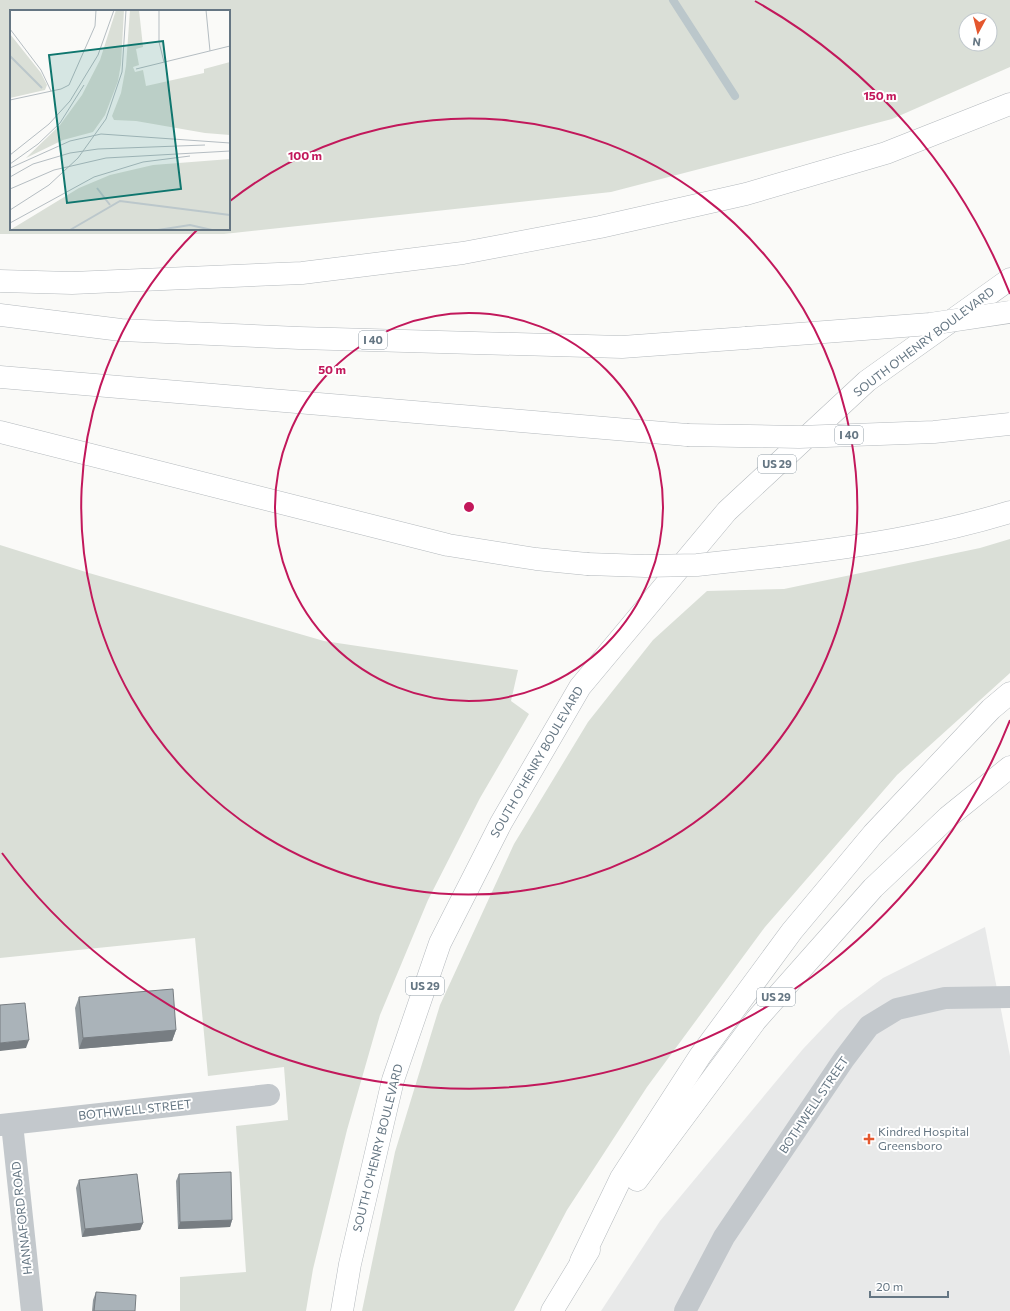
<svg xmlns="http://www.w3.org/2000/svg" width="1010" height="1311" font-family="Commissioner,sans-serif">
	<rect width="100%" height="100%" fill="#fafaf8"/>
	<path fill="#e8e9e9" d="M985,927L1010,1056V1311H601L660,1221L803,1049L839,1011L883,978Z"/>
	<g fill="#dadfd7" fill-rule="evenodd">
		<path d="M0,0H1010V67L892,119L611,192L224,234H0ZM11,11H229V229H11ZM966,20H990V44H966Z"/>
		<path d="M1010,539V673L897,775L765,927L647,1087L567,1210L514,1311H362L395,1152L440,1005L514,844L588,722L653,640L707,591L784,589L980,548Z"/>
		<path d="M0,545L89,573L324,641L518,670L511,701L529,714L480,798L428,900L380,1015L347,1130L313,1269L306,1311H180V1277L246,1272L236,1126L288,1120L284,1067L208,1076L195,938L0,958Z"/>
	</g>
	<g fill="none" stroke-linecap="round" stroke-linejoin="round">
		<path stroke="#bbc7cb" stroke-width="8" d="M673,0L735,96"/>
		<g stroke="#b4b9bd" stroke-width="23">
			<g id="highway">
				<path d="M0,281L72,283L302,273L463,253L600,227L746,194L886,153L1010,104"/>
				<path d="M0,315L121,330L299,338L622,347L746,338"/>
				<path d="M0,377L687,435"/>
				<path d="M0,432L448,545L536,559L587,564"/>
				<path d="M779,556C857,547 935,535 1010,512"/>
				<path d="M637,1180L756,1020L873,888L948,817L1010,767"/>
				<path d="M581,1261L621,1178L700,1056L792,931L873,834L991,709L1010,693"/>
				<path d="M342,1311L350,1264L393,1080L440,943L501,823L580,687L727,511L867,381L1010,279"/>
				<path d="M552,1311L589,1250"/>
			</g>
		</g>
		<g stroke="#c3c8cc" stroke-width="22">
			<path d="M12,1124L32,1311"/>
			<path d="M0,1125L269,1095"/>
			<path d="M685,1311L724,1237L844,1059L869,1026L897,1009L945,998L1010,997"/>
		</g>
		<use href="#highway" stroke="#fff" stroke-width="22"/>
		<g stroke="#b4b9bd" stroke-width="23" stroke-linecap="butt">
			<g id="highway-bridge">
				<path d="M746,338L930,324L1010,312"/>
				<path d="M687,435L799,437L934,432L1010,424"/>
				<path d="M587,564L645,566L697,565L779,556"/>
			</g>
		</g>
		<use href="#highway-bridge" stroke="#fff" stroke-width="22"/>
	</g>
	<g fill="#929a9f">
		<path d="M79,997L176,1030L172,1041L79,1049L75,1008Z"/>
		<path d="M179,1174L232,1220L230,1227L178,1229L176,1181Z"/>
		<path d="M79,1180L143,1223L140,1230L82,1237L76,1188Z"/>
		<path d="M96,1292L135,1311H92L93,1300Z"/>
	</g>
	<g fill="#777d82">
		<path d="M176,1030L172,1041L79,1049L83,1038Z"/>
		<path d="M29,1040L26,1048L0,1051V1043Z"/>
		<path d="M232,1220L230,1227L178,1229L180,1222Z"/>
		<path d="M143,1223L140,1230L82,1237L85,1229Z"/>
	</g>
	<g fill="#aab3b9" stroke="#777d82">
		<path d="M173,989L176,1030L83,1038L79,997Z"/>
		<path d="M25,1003L29,1040L0,1043V1005Z"/>
		<path d="M231,1172L232,1220L180,1222L179,1174Z"/>
		<path d="M137,1174L143,1223L85,1229L79,1180Z"/>
		<path d="M96,1292L136,1295L135,1311H94Z"/>
	</g>
	<g fill="none" stroke="#c2185b" stroke-width="2">
		<circle cx="469" cy="507" r="194"/>
		<path d="M230 201A388 388 0 1 1 197 230"/>
		<path d="M1010 720A581 581 0 0 1 2 853M755 1A581 581 0 0 1 1010 294"/>
	</g>
	<path fill="#e4572e" stroke="#fff" stroke-width="1.5" d="M867 1133h4v4h4v4h-4v4h-4v-4h-4v-4h4z"/>
	<g text-anchor="middle" stroke-width="4" stroke-linejoin="round" paint-order="stroke">
		<g fill="#fff" stroke="#939fa8" stroke-width="1">
			<rect x="359" y="331" width="28" height="18" rx="3"/>
			<rect x="835" y="426" width="28" height="18" rx="3"/>
			<rect x="758" y="455" width="38" height="18" rx="3"/>
			<rect x="406" y="977" width="38" height="18" rx="3"/>
			<rect x="757" y="988" width="38" height="18" rx="3"/>
		</g>
		<g font-size="11" font-weight="bold" fill="#657683">
			<text x="373" y="344">I 40</text>
			<text x="849" y="439">I 40</text>
			<text x="777" y="468">US 29</text>
			<text x="425" y="990">US 29</text>
			<text x="776" y="1001">US 29</text>
		</g>
		<g font-size="12" fill="#657683" stroke="#fff">
			<text transform="translate(924 342) rotate(-37)" y="4">SOUTH O'HENRY BOULEVARD</text>
			<text transform="translate(537 762) rotate(-60)" y="4">SOUTH O'HENRY BOULEVARD</text>
			<text transform="translate(814 1105) rotate(-56)" y="4">BOTHWELL STREET</text>
			<text transform="translate(135 1110) rotate(-6)" y="4">BOTHWELL STREET</text>
			<text transform="translate(378 1148) rotate(-76)" y="4">SOUTH O'HENRY BOULEVARD</text>
			<text transform="translate(22 1218) rotate(-96)" y="4">HANNAFORD ROAD</text>
		</g>
		<g font-size="12" fill="#657683" stroke="#fff" text-anchor="start">
			<text x="878" y="1136">Kindred Hospital<tspan x="878" dy="14">Greensboro</tspan></text>
		</g>
	</g>
	<g transform="translate(10 10)">
		<rect width="220" height="220" fill="#fafaf8"/>
		<path d="M106,0H114L111,54L108,71L95,105L83,122L53,130L16,148L50,115L72,85L90,50ZM120,0H129L133,37L126,39L129,55L123,57L125,62L133,60L136,76L194,63V59L220,52V125L195,123L126,111L104,110L102,106L111,83L116,56ZM0,24L31,63L37,75L35,80L0,88ZM220,149V220H0L69,178L100,165L143,155Z" fill="#dadfd7"/>
		<path fill="none" stroke="#bbc7cb" stroke-width="2" d="M0,46L32,78M87,178L100,195M60,220L110,191L220,205M148,220L180,215L202,220"/>
		<path fill="none" stroke="#b5bdc2" stroke-width="1" d="M149,0V32L154,52M196,0L200,41M0,19L31,60L41,81M126,59L220,36M0,90L51,79L59,75L85,16L86,0M0,145L39,114L60,91L88,45L104,0M0,154L28,134L50,113L74,75M0,158L60,131L91,124L220,133M0,167L23,154L60,143L88,139L195,135M0,179L44,160L96,148L220,141M0,200L39,175L68,148L96,109L112,62L116,0M0,213L84,167L133,152L180,146"/>
		<path fill="#0f766e" fill-opacity="0.15" stroke="#0f766e" stroke-width="2" d="M153,31L171,179L57,193L39,45Z"/>
		<rect width="220" height="220" fill="none" stroke="#657683" stroke-width="2"/>
	</g>
	<circle cx="469" cy="507" r="6" fill="#c2185b" stroke="#fff" stroke-width="2"/>
	<g font-size="12" text-anchor="middle" font-weight="bold" fill="#c2185b" stroke="#fff" stroke-width="4" stroke-linejoin="round" paint-order="stroke">
		<text x="880" y="100">150 m</text>
		<text x="305" y="160">100 m</text>
		<text x="332" y="374">50 m</text>
	</g>
	<g transform="translate(978 32) rotate(187)"><circle r="19" fill="#ffffff" stroke="#c1c8cd"/>
	<path d="M0-3L7 15L0 10L-7 15Z" fill="#e4572e"/>
	<text y="-6" font-size="11" font-weight="bold" text-anchor="middle" fill="#657683">N</text>
	</g>
	<path d="M870 1291v6h78v-6" fill="none" stroke="#657683" stroke-width="2"/>
	<text x="876" y="1291" font-size="12" fill="#657683" stroke="#ffffff" stroke-width="3" paint-order="stroke">20 m</text>
</svg>
